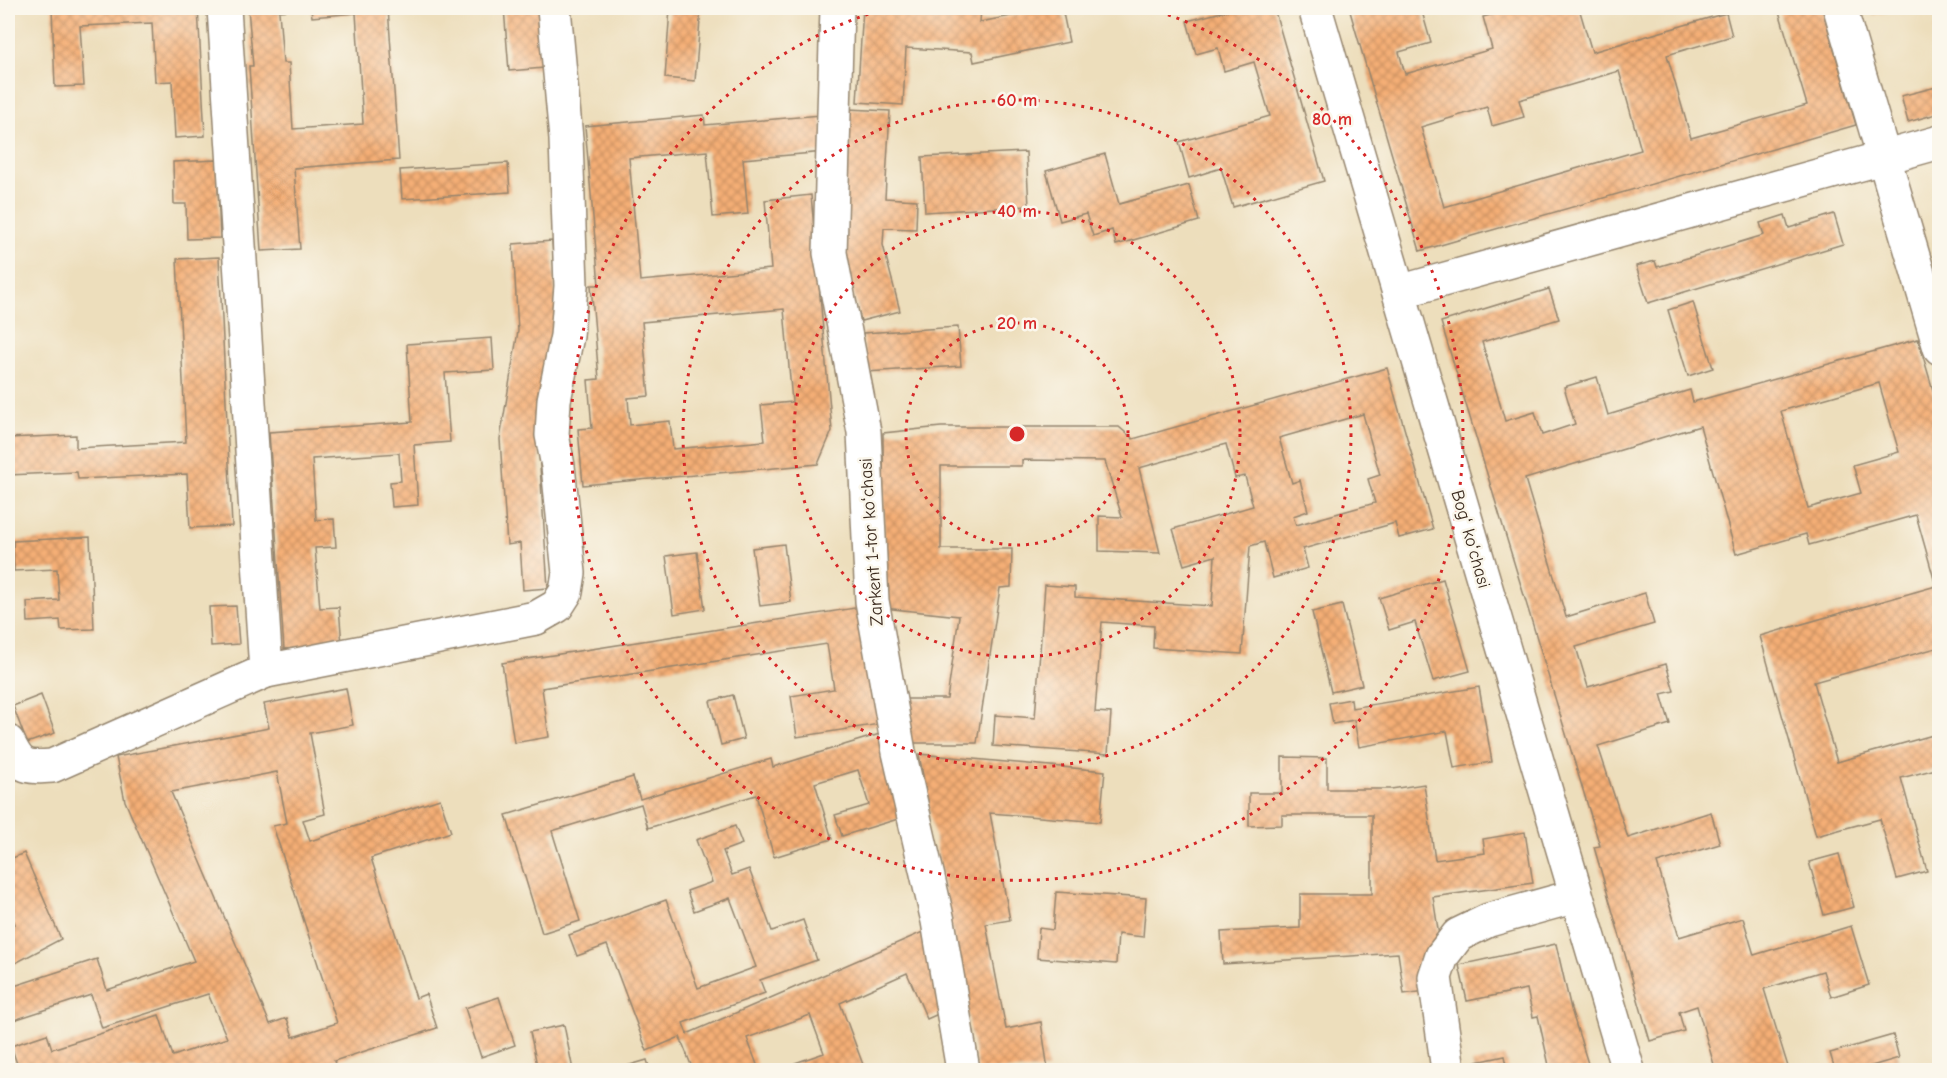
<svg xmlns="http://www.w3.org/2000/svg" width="1947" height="1078" font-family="'Comic Neue',sans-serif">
	<defs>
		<pattern id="building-cross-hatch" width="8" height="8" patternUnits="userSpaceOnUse" patternTransform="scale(1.5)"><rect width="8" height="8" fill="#f5af76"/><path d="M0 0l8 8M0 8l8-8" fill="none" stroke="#c88f60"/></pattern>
	</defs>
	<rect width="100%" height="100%" fill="#fbf7ec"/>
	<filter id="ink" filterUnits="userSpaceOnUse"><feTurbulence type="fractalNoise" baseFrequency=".0167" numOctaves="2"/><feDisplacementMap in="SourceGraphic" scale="12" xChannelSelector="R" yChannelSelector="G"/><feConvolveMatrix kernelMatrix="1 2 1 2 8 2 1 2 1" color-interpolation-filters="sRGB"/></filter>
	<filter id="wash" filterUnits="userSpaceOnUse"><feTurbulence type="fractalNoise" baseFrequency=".008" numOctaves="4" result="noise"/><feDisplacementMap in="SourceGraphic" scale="24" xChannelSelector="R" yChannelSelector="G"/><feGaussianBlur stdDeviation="1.35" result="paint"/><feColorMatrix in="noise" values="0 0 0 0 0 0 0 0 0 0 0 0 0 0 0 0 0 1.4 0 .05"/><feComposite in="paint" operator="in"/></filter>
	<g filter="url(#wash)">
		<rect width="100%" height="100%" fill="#eddebc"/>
		<g id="blocks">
			<g fill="url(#building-cross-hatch)" fill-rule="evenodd">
				<path d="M52,8H198L205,136L175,138L172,81L155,82L152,23L80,26L84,86L55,87Z"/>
				<path d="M248,8H301V9L279,11L283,63H289L293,129L363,124L356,13L312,17L311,8H388L399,160L294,168L300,249L261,251L249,66H253Z"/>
				<path d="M504,8H540L544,68L509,71Z"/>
				<path d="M670,8H701L695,81L665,78Z"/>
				<path d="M863,8H981L980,22L1052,8H1062L1069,42L974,62L972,52L906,48L903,105L857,102Z"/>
				<path d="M1237,8H1274L1324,181L1233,207L1221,168L1189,178L1179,142L1270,116L1254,62L1224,71L1218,48L1196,54L1187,21Z"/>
				<path d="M1349,8H1421L1431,43L1399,52L1405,74L1492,49L1483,17L1516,8H1579L1592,52L1726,13L1732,36L1667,55L1691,138L1807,105L1778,8H1822L1856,125L1420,251ZM1619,71L1641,150L1444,207L1421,127L1487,107L1492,126L1524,117L1519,100Z"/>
				<path d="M1870,8H1900L1873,15Z"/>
				<path d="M1940,27V46H1939L1934,28Z"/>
				<path d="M1940,86V113L1908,122L1901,96Z"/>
				<path d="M848,109L890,111L885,198L917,200L916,229L884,228L883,245L900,311L861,321L841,243Z"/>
				<path d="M704,115L705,125L821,115L825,152L743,159L748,214L713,217L707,151L629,158L640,281L771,269L765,200L811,195L832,431L818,464L583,485L578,429L592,428L588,380L599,379L591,285H599L585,126ZM784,309L792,402L761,405L765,441L673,449L670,421L630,425L628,398L649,396L642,322Z"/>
				<path d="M1026,152L1029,206L925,212L922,157Z"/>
				<path d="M1105,154L1119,204L1189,185L1199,221L1116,245L1112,230L1093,236L1086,214L1060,221L1046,171Z"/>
				<path d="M217,160L220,238L187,239L186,204H174L173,162Z"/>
				<path d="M508,163L510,192L402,199L400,170Z"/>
				<path d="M1834,214L1843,244L1648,303L1636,266L1655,261L1657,267L1764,235L1760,223L1785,215L1789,228Z"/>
				<path d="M552,241L558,328L538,436L548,588L523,590L520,543L507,545L500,439L518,331L513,244Z"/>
				<path d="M219,257L232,526L190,528L187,474L78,479L77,472L8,475V438L76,435V448L186,442L177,259Z"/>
				<path d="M1549,289L1559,319L1482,342L1505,421L1535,412L1542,435L1575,424L1564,387L1597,377L1608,415L1690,390L1693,402L1918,339L1940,414V647L1814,682L1837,762L1940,733V768L1901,778L1927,871L1897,879L1880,819L1816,836L1760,636L1936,586L1916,515L1809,545L1806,534L1736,554L1700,426L1525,479L1566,617L1645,593L1654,624L1576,647L1588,687L1666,664L1674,691L1661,694L1670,724L1598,746L1628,838L1711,812L1720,844L1657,863L1679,937L1743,918L1754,955L1851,926L1869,985L1831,997L1823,971L1764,989L1789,1070H1710L1715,1068L1697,1006L1679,1012L1684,1031L1650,1041L1594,847L1600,846L1441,322ZM1879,383L1899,452L1853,465L1861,493L1808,508L1781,411Z"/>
				<path d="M1693,302L1713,368L1688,376L1668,310Z"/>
				<path d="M958,327L961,366L866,372L863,333Z"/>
				<path d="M492,338L494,370L445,373L450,442L414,445L418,505L392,507L390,482L401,481L399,453L312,459L316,520L334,519L336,547L315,548L320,608L339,607L342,645L284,649L269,432L412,422L407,344Z"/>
				<path d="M1387,368L1433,529L1399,538L1395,523L1303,549L1308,568L1273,578L1264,542L1250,546L1242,654L1153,648L1154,626L1102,622L1095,712L1111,713L1108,754L993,746L995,715L1035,718L1045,585L1075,587V597L1212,606L1215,556L1184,565L1173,529L1253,506L1245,476L1235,478L1226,444L1139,468L1160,553L1099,551V516L1122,517L1105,461L1022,460V466H941V549H1012L1011,587L1000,588L977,743H906V699H947L959,616L884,608L883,433L941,427H1119L1133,439ZM1363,414L1380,475L1368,479L1375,503L1296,525L1293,516L1308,511L1300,480L1292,483L1279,438Z"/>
				<path d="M90,537L94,629L61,630L60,620L28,622L27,602L59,600L57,569L14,571L13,541Z"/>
				<path d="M784,544L791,602L760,606L752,548Z"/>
				<path d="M697,552L705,609L674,614L666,556Z"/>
				<path d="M1443,579L1470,671L1433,681L1415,622L1389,630L1379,598Z"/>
				<path d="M1342,605L1362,685L1331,692L1312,612Z"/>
				<path d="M236,606L239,644L211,646L209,607Z"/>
				<path d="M861,607L880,724L797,737L791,696L834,689L827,644L542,688L549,737L514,743L502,663Z"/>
				<path d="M1479,687L1492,762L1454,768L1447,731L1359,747L1354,720L1333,724L1329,703L1351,699L1352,708Z"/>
				<path d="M346,688L353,725L310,733L325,814L303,820L310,841L440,799L451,832L371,858L416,998L426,994L437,1028L334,1061L337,1070H19L11,1046L47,1034L52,1049L159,1015L173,1056L227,1038L208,994L102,1028L91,995L8,1022V988L97,959L107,990L194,961L125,801L116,757L269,728L264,704ZM277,772L287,823L273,826L337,1023L293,1037L287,1018L270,1024L171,792Z"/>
				<path d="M41,695L55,733L27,743L13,706Z"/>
				<path d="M733,695L744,739L721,745L710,701Z"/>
				<path d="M883,733L908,816L842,836L835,815L869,805L858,770L815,783L832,839L774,857L756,795L648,828L641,804L552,831L580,921L542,933L506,815L633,777L640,799L771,759L773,767Z"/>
				<path d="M919,754L1105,771L1100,822L990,813L1010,920L986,924L1006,1029L1041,1022L1048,1070H978Z"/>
				<path d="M1282,757L1327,758V789H1391L1424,784L1435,860L1485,853L1483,839L1525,832L1533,883L1433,897L1439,936L1426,991L1404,994L1398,953L1223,964L1221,932L1300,928V894H1372V815H1282V825L1249,826V793H1282Z"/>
				<path d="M735,826L742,844L723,851L732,875L749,869L772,931L803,920L817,960L760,980L765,993L683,1023L687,1034L925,931L947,1010L927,1019L907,973L840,1003L865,1070H798L795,1063L824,1053L810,1015L747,1038L759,1070H693L680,1037L647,1051L607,945L577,956L569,935L666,900L698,988L756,967L730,898L694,911L687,891L712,882L696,840Z"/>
				<path d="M24,853L61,939L8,967V927L15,924L8,907V860Z"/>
				<path d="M1839,854L1854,907L1824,915L1809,862Z"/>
				<path d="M1056,892L1146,898L1143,937L1118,934L1116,964L1037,958L1039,928L1053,930Z"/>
				<path d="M1556,944L1571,1009L1590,1070H1550L1538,1016L1533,1017L1527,989L1467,1001L1459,965Z"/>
				<path d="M499,997L515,1045L481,1057L465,1008Z"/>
				<path d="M564,1025L573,1070H538L530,1032Z"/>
				<path d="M1893,1035L1899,1058L1858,1070H1835L1830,1053Z"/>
				<path d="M1505,1056L1508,1070H1474L1472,1063Z"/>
				<path d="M647,1060L650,1070H613Z"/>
			</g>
		</g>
	</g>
	<g filter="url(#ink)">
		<use href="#blocks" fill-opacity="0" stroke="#94846d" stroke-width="1.5"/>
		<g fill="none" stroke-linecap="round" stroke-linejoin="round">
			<g stroke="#94846d" stroke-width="36">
				<g id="minor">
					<path d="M224,8L266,671L536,618L557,606L566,592L569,573L558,466L552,435L554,400L567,336L571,286L566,139L554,8"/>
					<path d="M837,8L830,253L864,432L872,601L899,752L938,921L963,1070"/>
					<path d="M1315,8L1628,1070"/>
					<path d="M1840,8L1940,348"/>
					<path d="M1399,292L1940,142"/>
					<path d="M8,742C20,767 25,768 52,766L266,671"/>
					<path d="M1448,1070L1435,977L1442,956L1458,935L1489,920L1576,896"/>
				</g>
			</g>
			<use href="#minor" stroke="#fff" stroke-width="33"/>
		</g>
	</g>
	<g fill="none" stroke="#d62828" stroke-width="3" stroke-dasharray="3 6">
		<circle cx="1017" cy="434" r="111"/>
		<circle cx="1017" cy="434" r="223"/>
		<circle cx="1017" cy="434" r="334"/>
		<path d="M1151 9A446 446 0 1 1 883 9"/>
	</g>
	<g text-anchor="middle" stroke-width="5" stroke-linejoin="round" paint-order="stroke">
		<g font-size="18" fill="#3b2a1e" stroke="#fbf7ec">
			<text transform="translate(1471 539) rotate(74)" y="6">Bogʻ koʻchasi</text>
			<text transform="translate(871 542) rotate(-94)" y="6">Zarkent 1-tor koʻchasi</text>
		</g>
	</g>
	<circle cx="1017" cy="434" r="9" fill="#d62828" stroke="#fbf7ec" stroke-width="3"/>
	<g font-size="18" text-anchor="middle" font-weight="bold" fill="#d62828" stroke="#fbf7ec" stroke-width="5" stroke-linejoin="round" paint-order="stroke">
		<text x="1017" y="106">60 m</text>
		<text x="1332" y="125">80 m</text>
		<text x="1017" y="217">40 m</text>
		<text x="1017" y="329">20 m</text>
	</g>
	<rect width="1947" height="1078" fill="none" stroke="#fbf7ec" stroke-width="30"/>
</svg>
